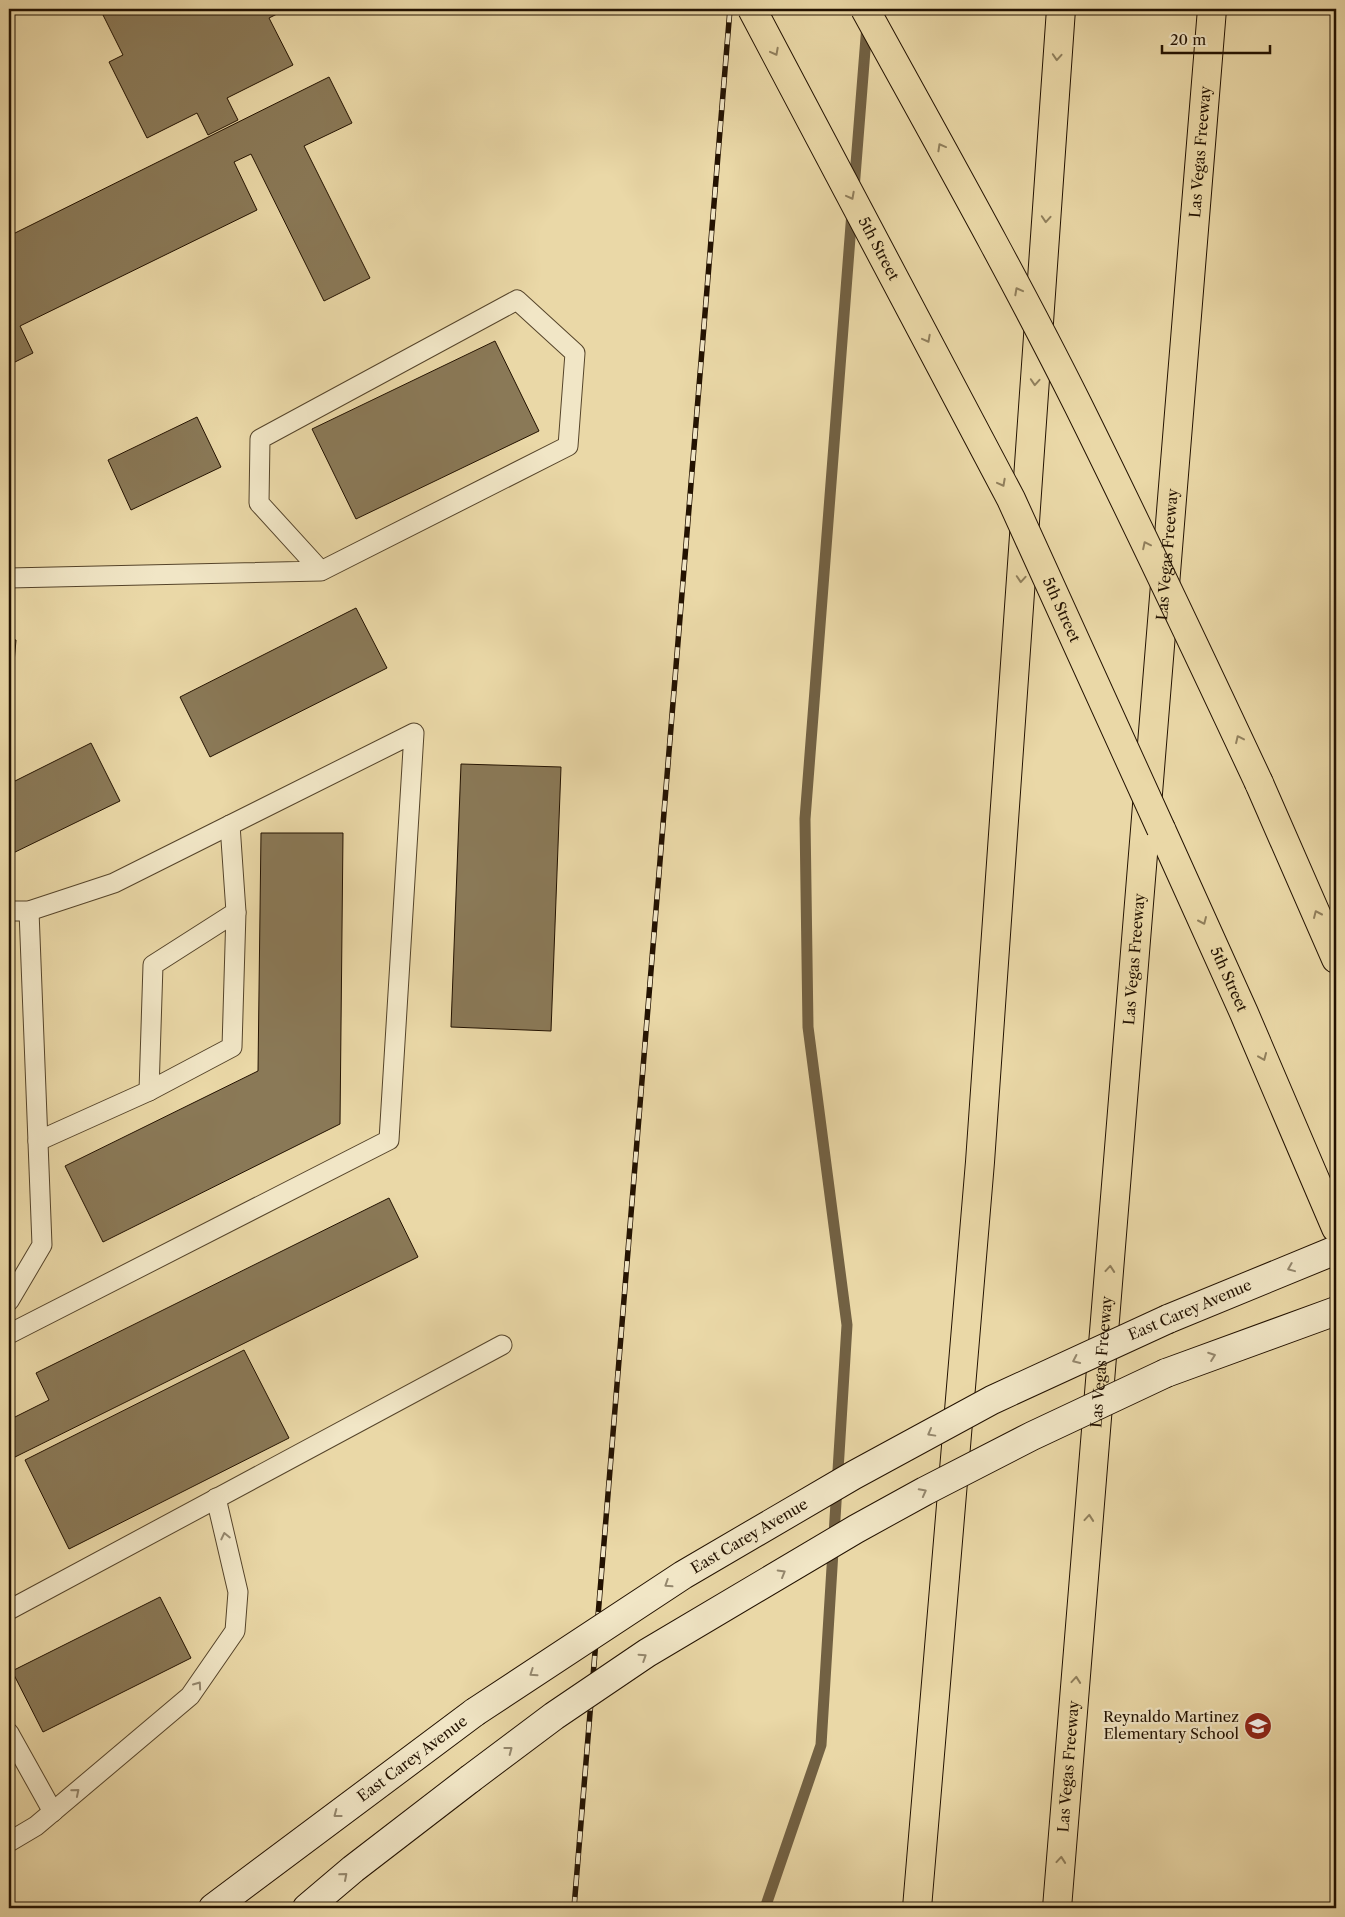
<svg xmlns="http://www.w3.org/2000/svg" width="1345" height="1917" font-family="'Libre Caslon Text',serif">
	<rect width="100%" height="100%" fill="#ead8a7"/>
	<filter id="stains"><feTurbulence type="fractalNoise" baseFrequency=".004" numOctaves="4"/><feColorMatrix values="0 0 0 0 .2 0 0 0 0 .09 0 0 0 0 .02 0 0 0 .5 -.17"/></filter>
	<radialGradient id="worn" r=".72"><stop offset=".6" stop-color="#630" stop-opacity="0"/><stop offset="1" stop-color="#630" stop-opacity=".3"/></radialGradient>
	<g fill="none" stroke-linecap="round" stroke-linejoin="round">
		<g stroke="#726143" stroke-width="11">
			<path d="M854,189L867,25"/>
			<path d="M765,1908L821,1745L847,1325L808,1027L805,819L852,212"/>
		</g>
	</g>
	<g fill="#8a7957" stroke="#231201">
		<path d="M100,9H287L269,18L293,65L227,98L238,120L208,135L197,113L147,138L109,62L123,55Z"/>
		<path d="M329,77L352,123L304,146L370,278L324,301L251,154L234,162L257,210L20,326L33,353L9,365V236Z"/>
		<path d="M495,341L539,431L356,519L312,429Z"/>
		<path d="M197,417L221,467L131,510L108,460Z"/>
		<path d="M356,608L387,668L210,757L180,697Z"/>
		<path d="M9,639L16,640L9,720Z"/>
		<path d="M91,743L120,801L9,855V784Z"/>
		<path d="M461,764L561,767L551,1031L451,1027Z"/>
		<path d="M261,833H343L340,1124L103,1242L65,1166L258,1071Z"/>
		<path d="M389,1198L418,1257L9,1460V1420L49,1400L36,1373Z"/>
		<path d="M244,1350L289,1438L69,1549L25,1460Z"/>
		<path d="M160,1597L191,1658L43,1732L12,1671Z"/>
	</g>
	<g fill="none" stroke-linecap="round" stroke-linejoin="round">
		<g stroke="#55442a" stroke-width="21">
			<g id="service">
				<path d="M9,578L321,571L568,446L575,353L517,300L260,439L259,503L321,571"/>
				<path d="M9,911H29L114,883L414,733L389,1140L9,1334"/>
				<path d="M149,1091L232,1047L236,912"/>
				<path d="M38,1141L149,1091L153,965L236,912L230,825"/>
				<path d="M9,1301L42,1245L29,911"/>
				<path d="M9,1610L502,1345"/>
				<path d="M9,1733L53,1812"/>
				<path d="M9,1842L36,1826L190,1696L235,1631L238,1592L216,1498"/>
			</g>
		</g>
		<g stroke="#231201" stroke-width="30">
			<g id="secondary">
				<path d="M1168,1319L1336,1250"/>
				<path d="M1166,1373L1336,1311"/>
				<path id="s1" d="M213,1908L475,1712"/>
				<path d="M307,1908L353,1869L470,1779"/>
			</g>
		</g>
		<g stroke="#231201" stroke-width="30">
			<g id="primary">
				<path d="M1259,783L1336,959"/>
				<path id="s2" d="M1161,829L1244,1013L1336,1228"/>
			</g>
		</g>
		<g stroke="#231201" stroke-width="30">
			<g id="motorway">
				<path d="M917,1908L980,1162L1061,9"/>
				<path id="s3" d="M1057,1908L1212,9"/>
			</g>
		</g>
		<use href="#service" stroke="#f1e6c6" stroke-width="19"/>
		<use href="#secondary" stroke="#f1e6c6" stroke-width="28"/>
		<use href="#primary" stroke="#ead8a7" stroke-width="28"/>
		<use href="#motorway" stroke="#ead8a7" stroke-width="28"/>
		<g stroke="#231201" stroke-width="5.5">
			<path id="rail" d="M574,1908L730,9"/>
		</g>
		<use href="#rail" stroke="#f1e6c6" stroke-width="4" stroke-dasharray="11" stroke-linecap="butt"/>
		<g stroke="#231201" stroke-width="30" stroke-linecap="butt">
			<g id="secondary-bridge">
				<path id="s4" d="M475,1712L683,1575L854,1475L992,1400L1168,1319"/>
				<path d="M470,1779L554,1716L647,1653L856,1529L925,1491L1032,1436L1166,1373"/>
			</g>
		</g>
		<g stroke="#231201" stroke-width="30" stroke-linecap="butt">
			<g id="primary-bridge">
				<path id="s5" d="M752,9L1011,499L1161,829"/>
				<path d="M865,9C937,140 1011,271 1078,405C1140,530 1200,657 1259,783"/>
			</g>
		</g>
		<use href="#secondary-bridge" stroke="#f1e6c6" stroke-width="28"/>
		<use href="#primary-bridge" stroke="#ead8a7" stroke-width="28"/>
	</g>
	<defs><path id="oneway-chevron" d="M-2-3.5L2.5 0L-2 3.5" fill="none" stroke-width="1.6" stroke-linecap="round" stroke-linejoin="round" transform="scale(1.25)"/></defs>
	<g stroke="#907f5c">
		<use href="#oneway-chevron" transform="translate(775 52) rotate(62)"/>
		<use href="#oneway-chevron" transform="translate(1057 57) rotate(94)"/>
		<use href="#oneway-chevron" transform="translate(941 147) rotate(-119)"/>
		<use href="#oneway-chevron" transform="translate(851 196) rotate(62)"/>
		<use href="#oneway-chevron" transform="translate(1046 219) rotate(94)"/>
		<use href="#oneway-chevron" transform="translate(1018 291) rotate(-118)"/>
		<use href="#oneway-chevron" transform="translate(927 339) rotate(62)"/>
		<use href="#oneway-chevron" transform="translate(1035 382) rotate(94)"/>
		<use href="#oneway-chevron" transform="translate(1002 483) rotate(62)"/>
		<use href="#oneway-chevron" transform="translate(1146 545) rotate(-116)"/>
		<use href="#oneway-chevron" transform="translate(1021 579) rotate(94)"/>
		<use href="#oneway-chevron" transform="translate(1239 739) rotate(-115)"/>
		<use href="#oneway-chevron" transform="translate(1317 914) rotate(-114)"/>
		<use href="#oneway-chevron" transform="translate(1203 921) rotate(66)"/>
		<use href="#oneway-chevron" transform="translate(1263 1057) rotate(67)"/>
		<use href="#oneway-chevron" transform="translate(1110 1269) rotate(-85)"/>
		<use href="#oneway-chevron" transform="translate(1089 1518) rotate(-85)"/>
		<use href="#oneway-chevron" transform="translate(1076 1680) rotate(-85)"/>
		<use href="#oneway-chevron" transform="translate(1061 1860) rotate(-85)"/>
	</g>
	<g stroke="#94876d">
		<use href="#oneway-chevron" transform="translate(1291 1268) rotate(158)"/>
		<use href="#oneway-chevron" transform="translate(1212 1356) rotate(-20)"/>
		<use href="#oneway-chevron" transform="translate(1076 1360) rotate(155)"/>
		<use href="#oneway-chevron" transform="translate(931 1433) rotate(151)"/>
		<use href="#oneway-chevron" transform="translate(923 1492) rotate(-28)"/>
		<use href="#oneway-chevron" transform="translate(225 1536) rotate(-103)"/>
		<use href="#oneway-chevron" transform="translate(782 1573) rotate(-30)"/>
		<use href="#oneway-chevron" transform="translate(668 1584) rotate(147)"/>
		<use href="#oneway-chevron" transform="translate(643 1657) rotate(-33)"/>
		<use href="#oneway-chevron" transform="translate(533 1673) rotate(146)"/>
		<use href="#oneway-chevron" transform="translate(198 1685) rotate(-55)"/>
		<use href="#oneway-chevron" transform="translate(509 1750) rotate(-37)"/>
		<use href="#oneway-chevron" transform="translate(76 1792) rotate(-40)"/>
		<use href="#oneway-chevron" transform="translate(337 1814) rotate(143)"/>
		<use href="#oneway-chevron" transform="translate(344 1876) rotate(-41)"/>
	</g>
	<defs>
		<g id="school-disc" transform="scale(1.4375)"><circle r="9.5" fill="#8f2418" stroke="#f1e6c6"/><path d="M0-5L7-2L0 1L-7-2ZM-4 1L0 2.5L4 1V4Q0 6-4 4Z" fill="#fff"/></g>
	</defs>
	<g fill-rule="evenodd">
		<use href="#school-disc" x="1258" y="1726"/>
	</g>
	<g text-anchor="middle" stroke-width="4.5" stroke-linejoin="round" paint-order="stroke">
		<g font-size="15" fill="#231201" stroke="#f1e6c6">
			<text dy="5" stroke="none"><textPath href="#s3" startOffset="1762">Las Vegas Freeway</textPath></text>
			<text dy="5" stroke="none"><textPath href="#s5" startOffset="271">5th Street</textPath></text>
			<text dy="5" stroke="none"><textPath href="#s3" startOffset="1358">Las Vegas Freeway</textPath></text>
			<text dy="5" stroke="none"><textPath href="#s5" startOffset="676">5th Street</textPath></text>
			<text dy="5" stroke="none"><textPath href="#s3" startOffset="952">Las Vegas Freeway</textPath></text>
			<text dy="5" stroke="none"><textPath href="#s2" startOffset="165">5th Street</textPath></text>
			<text transform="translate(1190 1310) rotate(-23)" y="5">East Carey Avenue</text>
			<text dy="5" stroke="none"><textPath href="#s3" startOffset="548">Las Vegas Freeway</textPath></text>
			<text dy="5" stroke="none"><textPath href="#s4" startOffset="326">East Carey Avenue</textPath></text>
			<text dy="5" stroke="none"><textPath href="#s1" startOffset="249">East Carey Avenue</textPath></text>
			<text dy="5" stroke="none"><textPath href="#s3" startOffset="142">Las Vegas Freeway</textPath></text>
		</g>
		<g font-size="15" fill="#231201" stroke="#f1e6c6" text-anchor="end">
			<text x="1239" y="1722">Reynaldo Martinez<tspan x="1239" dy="17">Elementary School</tspan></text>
		</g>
	</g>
	<rect width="1345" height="1917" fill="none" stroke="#ead8a7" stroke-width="30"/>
	<rect x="10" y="10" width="1325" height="1897" fill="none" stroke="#231201" stroke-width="2.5"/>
	<rect x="15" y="15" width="1315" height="1887" fill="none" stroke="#231201"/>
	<path d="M1162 45v8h108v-8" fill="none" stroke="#231201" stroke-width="2.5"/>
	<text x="1170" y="45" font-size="15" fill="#231201" stroke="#f1e6c6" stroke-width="4" paint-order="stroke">20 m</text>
	<rect width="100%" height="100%" filter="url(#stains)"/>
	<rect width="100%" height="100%" fill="url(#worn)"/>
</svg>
